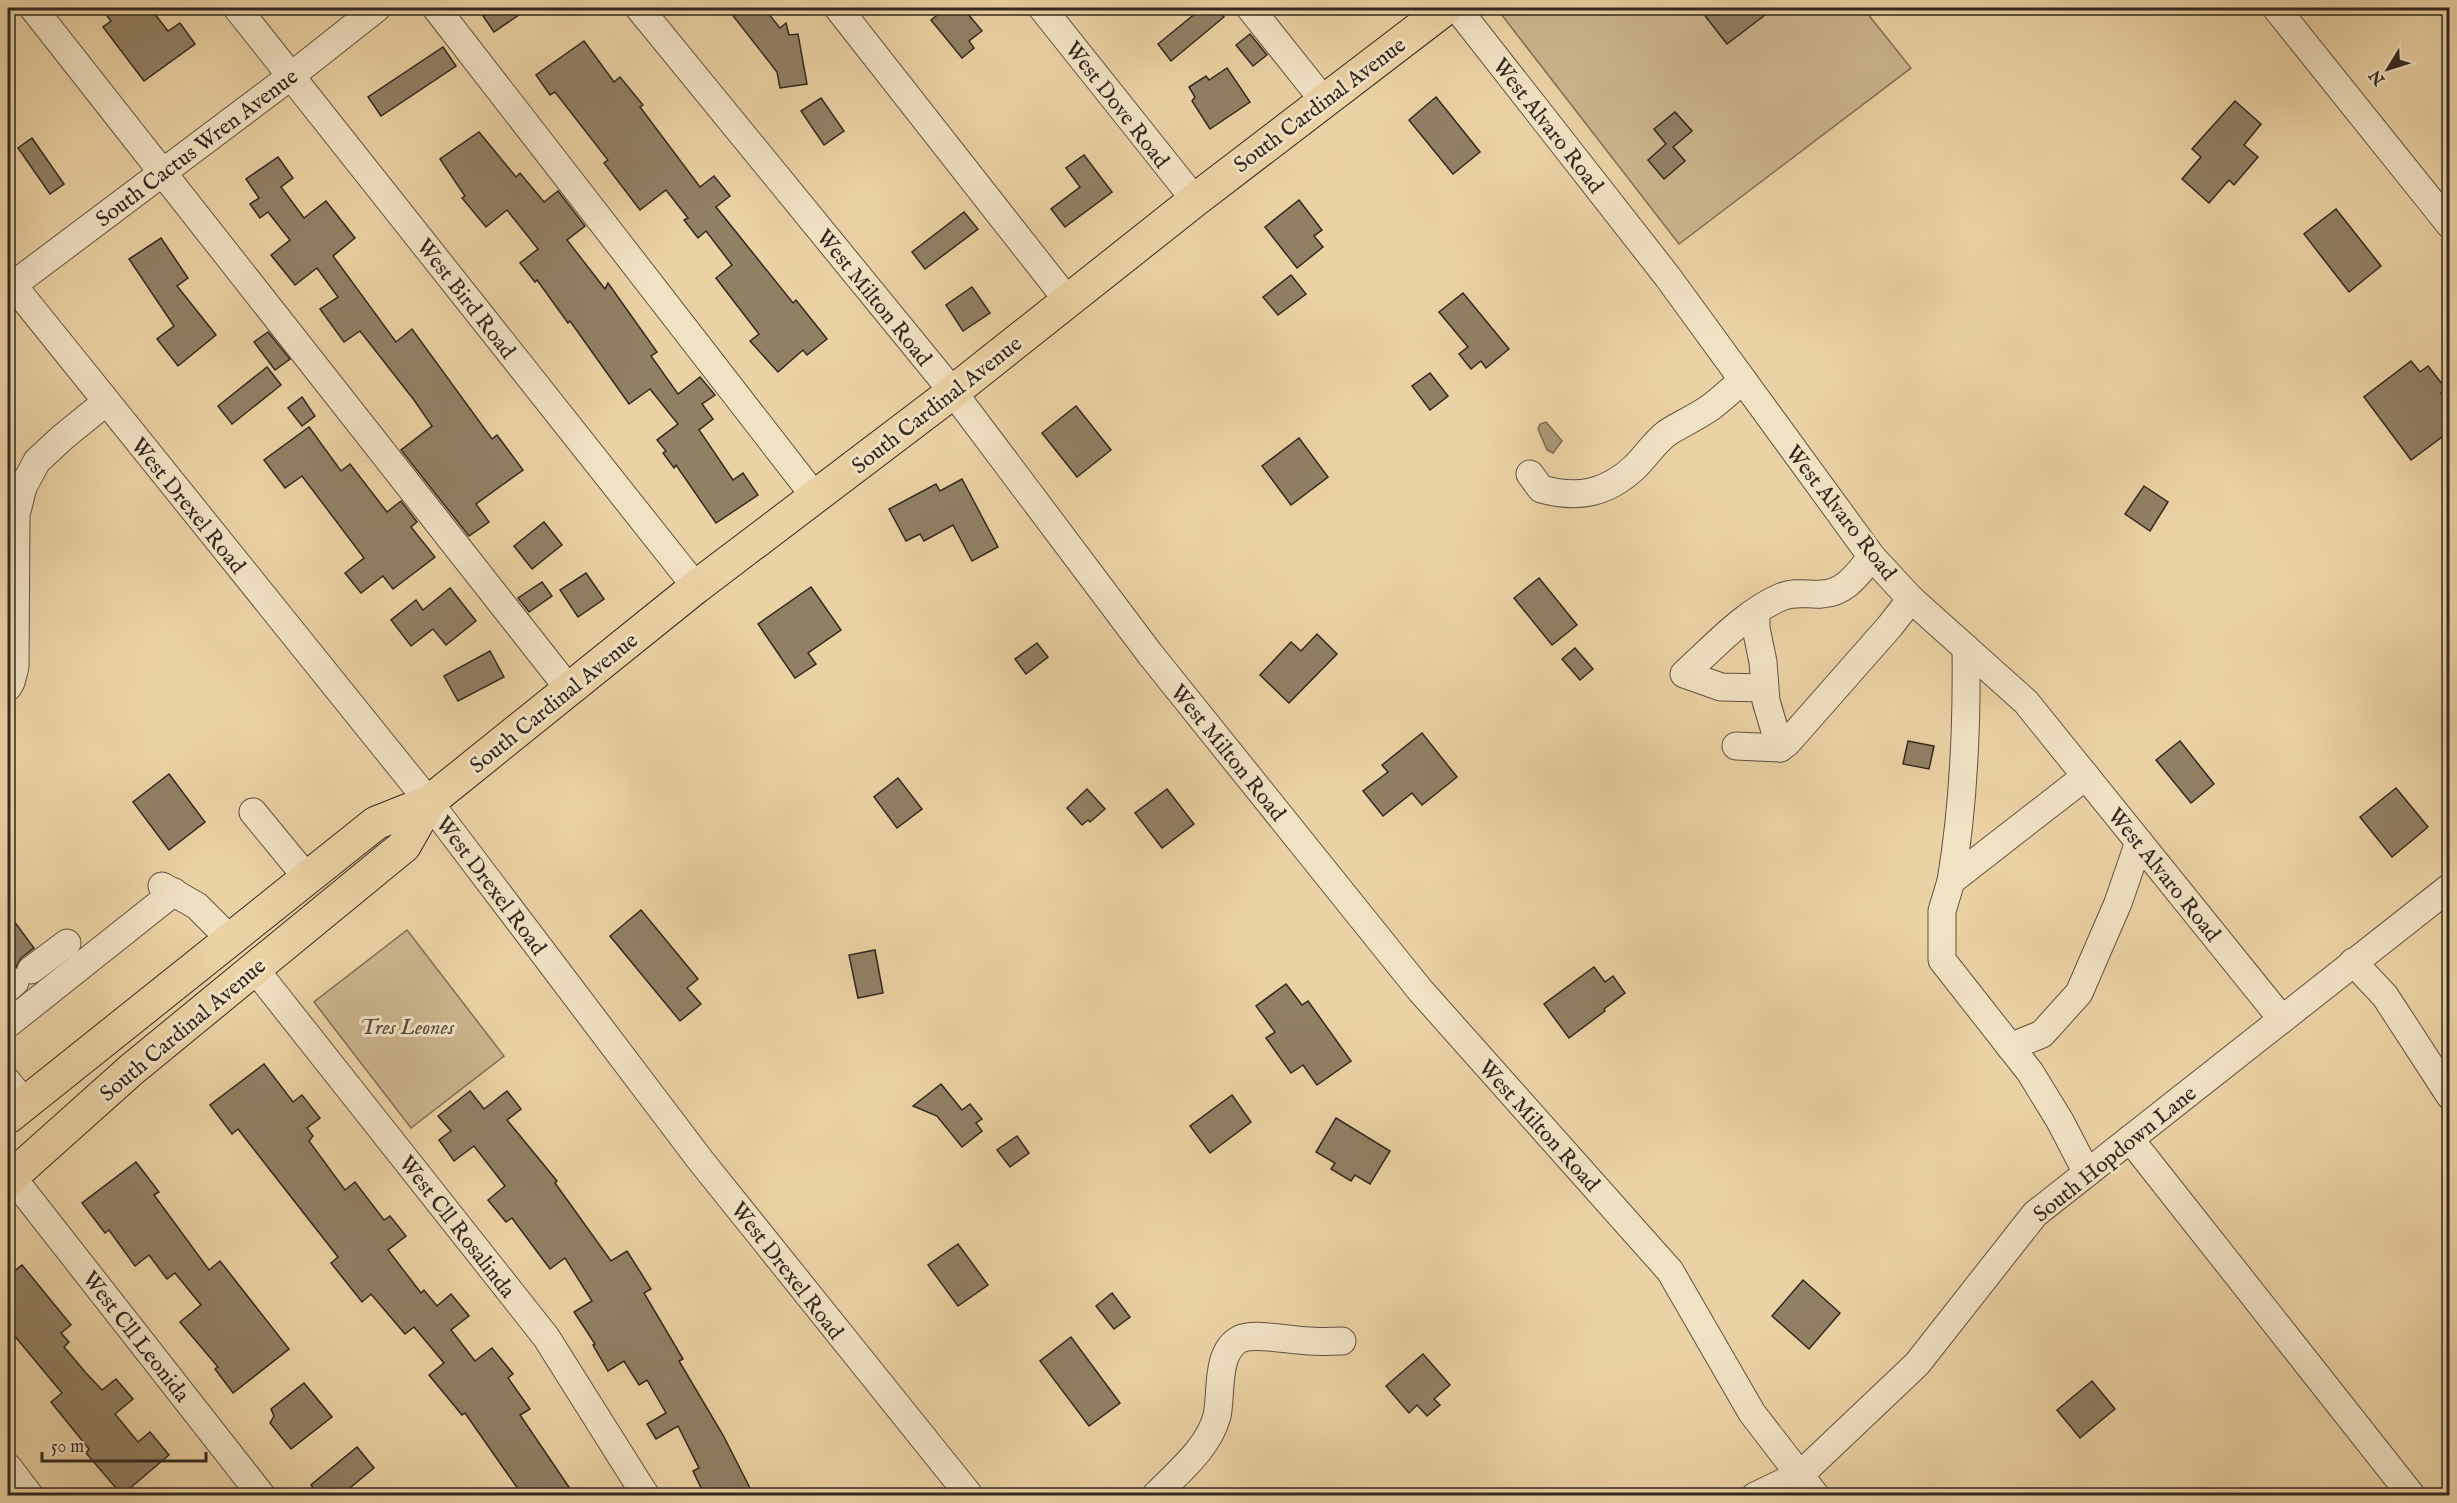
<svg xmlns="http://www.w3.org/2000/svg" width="2457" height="1503" font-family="'IM FELL English',serif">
	<rect width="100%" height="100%" fill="#ebd2a4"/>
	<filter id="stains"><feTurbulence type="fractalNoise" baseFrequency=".00333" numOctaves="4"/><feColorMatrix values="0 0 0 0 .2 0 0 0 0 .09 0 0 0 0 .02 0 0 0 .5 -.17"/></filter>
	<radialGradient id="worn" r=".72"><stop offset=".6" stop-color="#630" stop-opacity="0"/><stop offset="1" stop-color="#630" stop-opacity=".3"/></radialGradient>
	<g fill="#ccb58e" stroke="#7f6e57" stroke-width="1.5">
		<path d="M1509,8H1863L1911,68L1679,244L1501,14Z"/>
		<path d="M407,930L504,1056L411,1128L314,1002Z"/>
	</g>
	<path fill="#ac9877" stroke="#7b6b54" stroke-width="1.5" d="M1546,422L1562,441L1553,453L1547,450L1538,429L1540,424Z"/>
	<g fill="#928065" stroke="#322820" stroke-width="1.5">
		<path d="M101,8H150L168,31L180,23L195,44L144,81L103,27L111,21Z"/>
		<path d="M496,8H529L494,32L483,16Z"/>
		<path d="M727,8H764L780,28L786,23L789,35L798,34L807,84L780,88L777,72Z"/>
		<path d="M946,8H963L982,31L969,41L974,48L962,58L931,20Z"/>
		<path d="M1202,8H1217L1224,17L1171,61L1158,44Z"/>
		<path d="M1699,8H1774L1727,44Z"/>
		<path d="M1250,34L1267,55L1253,66L1236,45Z"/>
		<path d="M584,41L614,82L620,77L643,105L640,107L700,187L714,176L730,196L716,207L793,303L796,300L827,339L807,355L803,350L778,372L750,341L759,334L716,278L732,265L706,231L698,238L684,220L688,218L666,190L640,210L604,163L608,160L555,92L550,95L536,75Z"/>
		<path d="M443,47L456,66L381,116L368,97Z"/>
		<path d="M1227,68L1250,102L1210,129L1192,101L1195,97L1189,87L1206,76L1209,80Z"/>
		<path d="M1436,97L1480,152L1453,174L1409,120Z"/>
		<path d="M821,98L844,131L824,145L801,111Z"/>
		<path d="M2235,101L2261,124L2244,145L2258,157L2234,185L2229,180L2209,203L2182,179L2201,157L2192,149Z"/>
		<path d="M1675,112L1692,131L1673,147L1685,161L1664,179L1648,160L1666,144L1654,129Z"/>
		<path d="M479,132L516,177L520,173L544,202L558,191L585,226L567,240L605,289L608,283L657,352L651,356L678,394L700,377L715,395L702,404L713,419L699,430L733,480L743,473L758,495L716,523L676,465L674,468L663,453L666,451L657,440L678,424L650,389L629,404L570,321L568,323L537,280L535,282L520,263L538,249L507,210L486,227L462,198L465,196L440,159Z"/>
		<path d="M32,138L64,184L50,194L18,148Z"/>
		<path d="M1084,155L1112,192L1065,227L1051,209L1080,187L1066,168Z"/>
		<path d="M278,157L293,178L281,187L304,218L326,201L355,238L333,256L396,342L412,329L492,439L497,435L523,470L476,504L489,522L469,536L401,450L432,426L414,400L360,331L344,342L320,309L338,297L317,268L295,285L271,255L290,240L268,212L260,218L250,204L259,198L246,179Z"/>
		<path d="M1299,200L1322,230L1314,236L1323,247L1297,268L1265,227Z"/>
		<path d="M2336,209L2381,266L2349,292L2304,234Z"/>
		<path d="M964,212L978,229L925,269L912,252Z"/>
		<path d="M161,238L188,278L177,286L216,335L178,366L157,339L174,326L129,259Z"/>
		<path d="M1291,275L1306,294L1278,315L1263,297Z"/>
		<path d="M972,287L990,313L963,331L946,305Z"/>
		<path d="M1463,293L1509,349L1486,368L1481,361L1471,369L1459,354L1468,347L1439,312Z"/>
		<path d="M268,332L290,359L275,370L254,342Z"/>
		<path d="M2411,361L2420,372L2428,366L2446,389L2441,393L2450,405V431L2411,460L2364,397Z"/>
		<path d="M267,367L281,385L232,424L218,406Z"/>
		<path d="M1430,373L1448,396L1430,410L1412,386Z"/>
		<path d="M302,397L315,416L302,426L288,408Z"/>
		<path d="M1076,406L1111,450L1077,477L1042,433Z"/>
		<path d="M309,427L341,471L350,464L387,512L401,501L417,522L411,527L435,557L393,589L383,576L361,593L345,573L364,558L302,476L285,488L264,460Z"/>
		<path d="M1299,438L1328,477L1291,505L1262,466Z"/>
		<path d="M962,479L998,547L972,561L953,525L924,541L920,534L906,541L889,509L936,484L940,491Z"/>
		<path d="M2144,486L2168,502L2150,531L2125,514Z"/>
		<path d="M544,522L562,545L532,569L514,546Z"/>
		<path d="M586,573L604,599L578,617L560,590Z"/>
		<path d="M1539,578L1577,625L1552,645L1514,598Z"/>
		<path d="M542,582L552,596L529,612L518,598Z"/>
		<path d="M811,587L841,630L808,653L816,664L795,678L758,624Z"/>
		<path d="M450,588L476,621L446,645L433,629L411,646L391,620L416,600L423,610Z"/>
		<path d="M1317,634L1337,654L1289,703L1260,675L1291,642L1301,651Z"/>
		<path d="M1037,643L1048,657L1026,674L1015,659Z"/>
		<path d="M1575,648L1593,669L1580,680L1562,659Z"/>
		<path d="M490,651L504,677L458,701L444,676Z"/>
		<path d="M1422,733L1457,777L1422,805L1412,793L1383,816L1363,791L1388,772L1382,765Z"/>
		<path d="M1908,741L1934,746L1929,769L1903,764Z"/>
		<path d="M2180,741L2214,784L2191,803L2156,760Z"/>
		<path d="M169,774L205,822L169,850L133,802Z"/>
		<path d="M898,778L922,809L897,828L874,797Z"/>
		<path d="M2396,788L2428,827L2392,857L2360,817Z"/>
		<path d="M1087,789L1105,809L1090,822L1088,820L1082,825L1067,808Z"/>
		<path d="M1167,789L1194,824L1162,848L1135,813Z"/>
		<path d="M641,910L698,979L687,988L701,1004L680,1021L610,936Z"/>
		<path d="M8,913L34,948L21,958L16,967L8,969Z"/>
		<path d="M875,950L883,993L858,998L849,955Z"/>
		<path d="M1594,967L1605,982L1613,976L1625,993L1604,1009L1605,1011L1569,1038L1544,1004Z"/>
		<path d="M1286,984L1302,1005L1308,1001L1351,1061L1317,1085L1303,1065L1291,1073L1266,1038L1275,1032L1256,1006Z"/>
		<path d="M264,1064L293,1102L302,1095L320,1118L307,1128L313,1136L309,1141L345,1190L355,1182L384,1220L390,1216L406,1236L388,1250L421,1293L424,1290L437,1306L451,1294L469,1316L451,1330L475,1361L492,1348L513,1374L508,1378L530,1409L520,1415L575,1496H523L465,1413L462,1415L429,1375L444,1363L414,1327L405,1334L371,1294L362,1302L331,1263L338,1257L238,1129L232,1134L210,1105Z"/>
		<path d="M941,1084L962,1110L970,1104L982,1119L976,1123L982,1131L962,1147L937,1116L913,1106Z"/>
		<path d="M470,1091L484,1109L507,1091L521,1109L507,1120L557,1181L555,1183L611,1261L627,1251L651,1289L644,1293L683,1359L679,1361L723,1435L754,1496H705L693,1471L699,1468L678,1426L656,1439L647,1424L666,1413L647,1380L639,1385L624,1361L608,1371L593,1345L595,1344L574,1312L592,1301L565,1258L550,1269L512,1218L506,1222L488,1200L505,1186L474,1146L454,1161L439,1140L451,1131L438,1116Z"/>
		<path d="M1232,1095L1251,1122L1210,1153L1190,1126Z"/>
		<path d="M1336,1118L1390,1151L1370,1184L1355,1175L1351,1181L1331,1169L1335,1163L1316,1152Z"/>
		<path d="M1017,1136L1029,1153L1010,1167L997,1150Z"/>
		<path d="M136,1162L159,1192L154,1195L209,1270L220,1261L289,1349L233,1393L215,1369L218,1367L180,1322L201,1305L175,1273L167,1279L149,1255L135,1266L109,1230L105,1233L82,1203Z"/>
		<path d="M958,1244L988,1285L958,1306L928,1265Z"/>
		<path d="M22,1265L71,1325L61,1333L69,1342L64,1347L86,1373L102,1390L116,1379L133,1399L115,1414L138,1442L150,1432L169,1455L122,1495L86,1453L89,1449L51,1402L62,1393L8,1328V1276Z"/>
		<path d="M1803,1280L1840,1313L1809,1349L1772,1316Z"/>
		<path d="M1112,1293L1130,1317L1114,1329L1096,1306Z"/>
		<path d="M1071,1337L1120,1403L1089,1426L1040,1361Z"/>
		<path d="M1423,1354L1450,1385L1434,1399L1440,1405L1427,1416L1417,1405L1409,1413L1386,1386Z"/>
		<path d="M2092,1381L2115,1409L2080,1438L2057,1410Z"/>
		<path d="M304,1383L332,1417L291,1449L270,1423L274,1416L271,1409Z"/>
		<path d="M357,1447L374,1468L340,1496H319L311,1485Z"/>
	</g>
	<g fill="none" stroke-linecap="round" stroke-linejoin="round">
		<g stroke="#605241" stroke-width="29">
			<g id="minor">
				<path d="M33,8L569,689"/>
				<path d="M237,8L696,587"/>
				<path d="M436,8L816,498"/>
				<path d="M639,8L953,392L1150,654L1420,990L1670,1271L1752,1413L1816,1496"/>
				<path d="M838,8L1068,301"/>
				<path d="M1042,8L1195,200"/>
				<path d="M1250,8L1324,101"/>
				<path d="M1457,8L1667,276L1872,557L1911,599L2026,702L2281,1018"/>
				<path d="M2276,8L2450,225"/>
				<path d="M8,279L429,802L701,1161L970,1496"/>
				<path d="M13,285L291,76L377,8"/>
				<path d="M1530,474L1541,489C1578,499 1606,494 1635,467C1646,456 1654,443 1667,433C1681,424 1697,417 1711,407C1722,399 1732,389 1743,380"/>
				<path d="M1756,612V628L1763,662L1766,701L1780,748"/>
				<path d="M8,687L11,682L15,667L16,515L23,487L37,461L63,437L106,402"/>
				<path d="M1764,688L1721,687L1684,674C1714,647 1744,613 1781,597C1795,591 1808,595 1822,594C1846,593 1858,573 1872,557"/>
				<path d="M1736,746L1780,748L1787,743L1890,626L1911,599"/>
				<path d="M2086,776L1951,881L1942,911V960L2030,1072L2060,1121L2087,1173"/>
				<path d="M253,812L308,879"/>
				<path d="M1951,881C1964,804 1967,725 1966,648"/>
				<path d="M162,886L197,906L230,939"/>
				<path d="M2353,962L2385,996L2450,1096"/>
				<path d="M254,968L546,1337L646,1496"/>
				<path d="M31,970L67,943"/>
				<path d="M8,988L15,982"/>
				<path d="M8,1024L174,892"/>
				<path d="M2010,1047L2042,1034L2079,993L2118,903L2139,842"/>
				<path d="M8,1082L25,1104"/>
				<path d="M2130,1139L2412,1496"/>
				<path d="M12,1177L262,1496"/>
				<path d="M8,1467L30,1496"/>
				<path d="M1155,1496C1178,1472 1208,1449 1217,1416C1222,1394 1215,1352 1240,1339C1255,1332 1292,1341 1309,1341C1320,1342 1331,1341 1342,1341"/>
				<path d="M1755,1496L1801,1474L1917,1364L2035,1214L2450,887"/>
			</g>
		</g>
		<g stroke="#322820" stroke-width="35">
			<g id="major">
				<path d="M8,1117L376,823L429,802L696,587L953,392L1195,200L1446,8"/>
				<path d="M8,1180L131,1070L404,846L429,802"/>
			</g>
		</g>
		<use href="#minor" stroke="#f2e2c4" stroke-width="27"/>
		<use href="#major" stroke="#ebd2a4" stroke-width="33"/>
	</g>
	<g text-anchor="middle" stroke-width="6" stroke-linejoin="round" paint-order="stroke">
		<g font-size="22" fill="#322820" stroke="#f2e2c4">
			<text transform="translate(1118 104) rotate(52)" y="8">West Dove Road</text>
			<text transform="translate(1319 104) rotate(-37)" y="8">South Cardinal Avenue</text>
			<text transform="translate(1549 125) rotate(52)" y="8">West Alvaro Road</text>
			<text transform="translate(196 147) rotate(-37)" y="8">South Cactus Wren Avenue</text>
			<text transform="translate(875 297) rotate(51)" y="8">West Milton Road</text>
			<text transform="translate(467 298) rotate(52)" y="8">West Bird Road</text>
			<text transform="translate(936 404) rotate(-38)" y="8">South Cardinal Avenue</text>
			<text transform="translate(189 505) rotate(51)" y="8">West Drexel Road</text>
			<text transform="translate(1842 512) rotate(52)" y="8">West Alvaro Road</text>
			<text transform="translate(553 702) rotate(-39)" y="8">South Cardinal Avenue</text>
			<text transform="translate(1229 752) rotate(51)" y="8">West Milton Road</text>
			<text transform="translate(2165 874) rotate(51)" y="8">West Alvaro Road</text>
			<text transform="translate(492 885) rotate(53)" y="8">West Drexel Road</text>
			<text transform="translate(182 1029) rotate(-40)" y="8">South Cardinal Avenue</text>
			<text transform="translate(1540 1125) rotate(48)" y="8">West Milton Road</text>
			<text transform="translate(2114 1153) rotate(-39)" y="8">South Hopdown Lane</text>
			<text transform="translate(458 1226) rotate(52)" y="8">West Cll Rosalinda</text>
			<text transform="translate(788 1270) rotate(52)" y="8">West Drexel Road</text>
			<text transform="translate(137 1336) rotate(52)" y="8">West Cll Leonida</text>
		</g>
		<g font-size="22" font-style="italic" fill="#584b3c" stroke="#f2e2c4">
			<text x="407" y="1034">Tres Leones</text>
		</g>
	</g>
	<rect width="2457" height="1503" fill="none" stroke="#ebd2a4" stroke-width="30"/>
	<rect x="9" y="9" width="2439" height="1485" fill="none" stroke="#322820" stroke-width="3"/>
	<rect x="15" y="15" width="2427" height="1473" fill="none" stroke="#322820" stroke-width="1.5"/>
	<g transform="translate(2388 69) rotate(232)" stroke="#f2e2c4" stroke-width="4.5" paint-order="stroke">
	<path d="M0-4.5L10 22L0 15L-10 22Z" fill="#322820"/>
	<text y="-9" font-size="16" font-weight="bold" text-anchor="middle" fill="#322820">N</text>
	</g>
	<path d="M42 1452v9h164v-9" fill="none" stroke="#322820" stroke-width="3"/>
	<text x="51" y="1452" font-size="18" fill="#322820" stroke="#f2e2c4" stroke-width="4.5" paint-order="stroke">50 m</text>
	<rect width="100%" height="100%" filter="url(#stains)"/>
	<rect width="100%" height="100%" fill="url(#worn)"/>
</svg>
